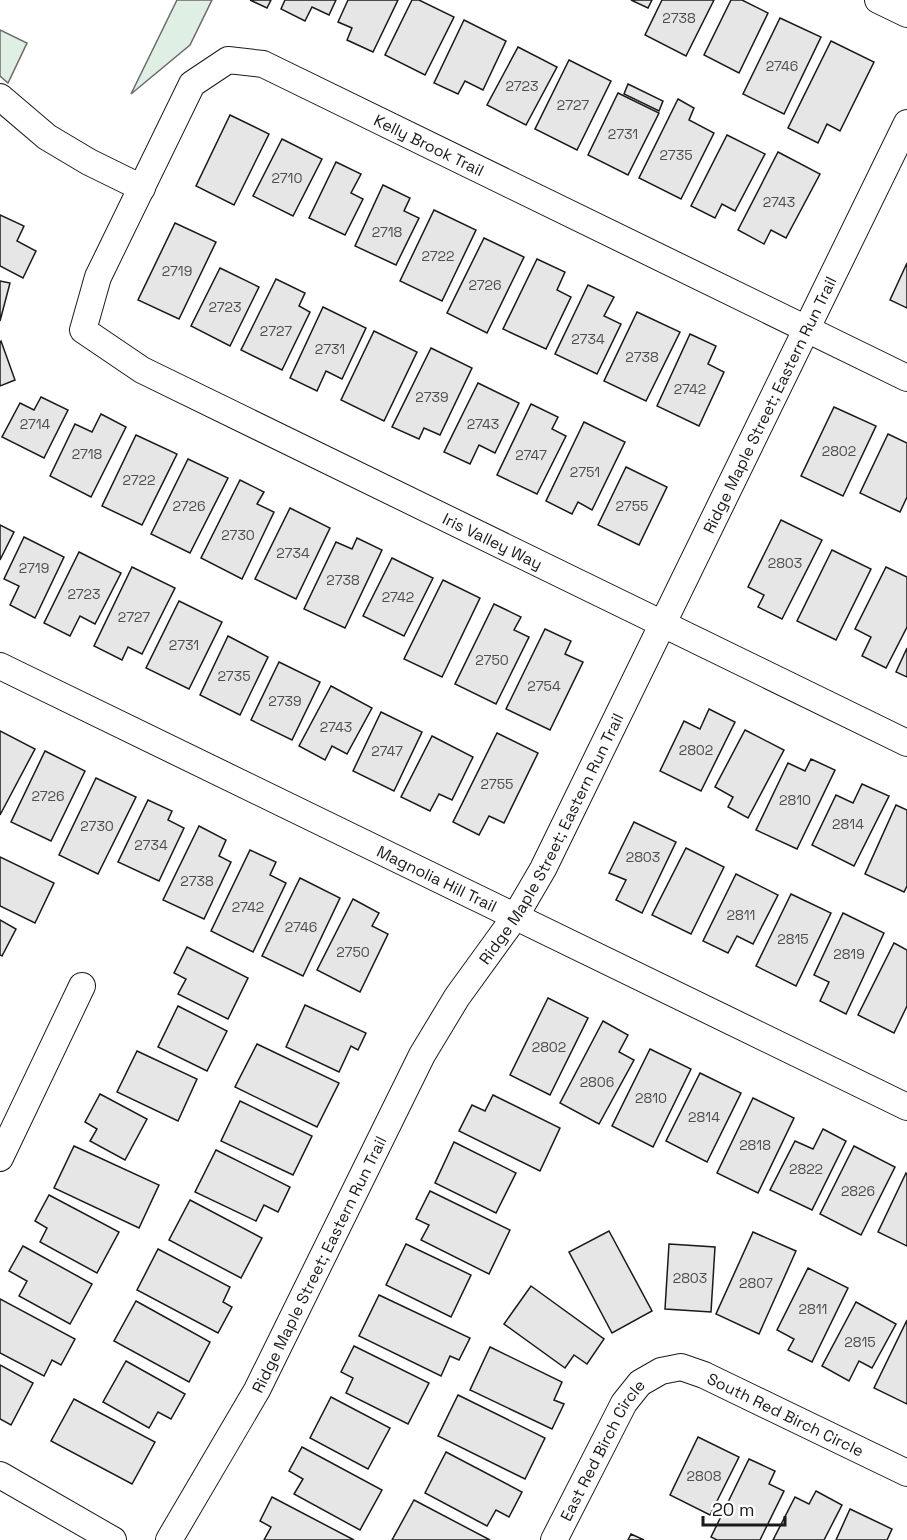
<svg xmlns="http://www.w3.org/2000/svg" width="907" height="1540" font-family="'Space Grotesk',sans-serif">
	<rect width="100%" height="100%" fill="#fff"/>
	<g fill="#e0efe3" stroke="#6a6a6a" stroke-width="1.5">
		<path d="M177,0H212L190,45L131,94Z"/>
		<path d="M0,30L27,43L8,83L0,76Z"/>
	</g>
	<g fill="#e6e6e6" stroke="#1a1a1a" stroke-width="1.5">
		<path d="M250,0H271L267,8Z"/>
		<path d="M285,0H336L329,15L312,7L305,21L281,9Z"/>
		<path d="M348,0H398L373,52L347,40L352,28L338,22Z"/>
		<path d="M412,0H419L454,17L425,75L385,55Z"/>
		<path d="M631,0H652L648,8Z"/>
		<path d="M662,0H714L686,56L645,35Z"/>
		<path d="M731,0H742L768,13L739,73L704,55Z"/>
		<path d="M780,18L821,37L784,114L743,94Z"/>
		<path d="M464,20L506,41L483,90L465,81L458,94L434,83Z"/>
		<path d="M831,41L874,62L840,131L827,124L818,143L788,128Z"/>
		<path d="M518,47L557,67L526,125L487,105Z"/>
		<path d="M569,60L611,81L577,150L535,129Z"/>
		<path d="M628,84L663,101L659,111L624,94Z"/>
		<path d="M618,93L659,113L628,175L588,155Z"/>
		<path d="M678,99L694,108L689,120L714,133L681,199L639,178Z"/>
		<path d="M230,115L269,134L234,205L196,186Z"/>
		<path d="M727,135L765,154L735,211L722,204L715,218L691,206Z"/>
		<path d="M282,139L322,159L293,216L253,196Z"/>
		<path d="M778,152L820,174L786,238L771,230L764,244L738,230Z"/>
		<path d="M336,162L361,174L351,193L363,199L345,235L309,218Z"/>
		<path d="M383,185L410,198L404,211L419,218L396,265L355,246Z"/>
		<path d="M434,210L476,230L442,301L400,281Z"/>
		<path d="M0,215L24,226L17,241L36,251L23,278L0,266Z"/>
		<path d="M175,223L216,242L179,319L138,300Z"/>
		<path d="M484,238L524,257L487,333L447,313Z"/>
		<path d="M537,259L565,272L557,290L571,297L546,349L503,329Z"/>
		<path d="M907,263V308L890,300Z"/>
		<path d="M220,268L259,287L230,346L191,326Z"/>
		<path d="M276,279L305,293L299,306L310,312L282,370L241,350Z"/>
		<path d="M0,281L10,283L0,321Z"/>
		<path d="M588,285L614,297L604,316L621,324L597,374L555,354Z"/>
		<path d="M323,307L366,328L342,379L326,371L317,391L290,378Z"/>
		<path d="M637,312L680,332L646,401L604,381Z"/>
		<path d="M374,331L417,352L384,421L341,400Z"/>
		<path d="M690,334L716,346L708,364L724,372L699,426L657,406Z"/>
		<path d="M1,341L15,380L0,386V342Z"/>
		<path d="M431,348L472,368L440,435L424,428L419,439L392,427Z"/>
		<path d="M478,383L519,403L495,453L479,445L470,464L444,452Z"/>
		<path d="M41,397L68,410L44,458L2,437L20,403L34,410Z"/>
		<path d="M531,404L558,417L552,429L566,436L537,494L497,475Z"/>
		<path d="M834,407L876,426L843,496L801,476Z"/>
		<path d="M101,414L126,427L91,497L50,476L75,424L92,432Z"/>
		<path d="M584,422L625,442L592,510L578,502L572,514L546,501Z"/>
		<path d="M888,434L907,443V497L900,512L860,493Z"/>
		<path d="M136,435L177,454L142,525L102,506Z"/>
		<path d="M188,459L228,478L190,553L151,534Z"/>
		<path d="M626,467L667,487L639,545L598,525Z"/>
		<path d="M240,480L264,492L257,504L274,512L242,579L201,558Z"/>
		<path d="M290,508L330,528L296,599L255,579Z"/>
		<path d="M781,520L822,540L782,619L758,607L764,595L748,587Z"/>
		<path d="M0,525L14,532L0,560Z"/>
		<path d="M24,537L64,557L35,618L10,605L19,586L4,579Z"/>
		<path d="M357,538L382,550L345,628L304,609L336,542L352,549Z"/>
		<path d="M832,550L871,569L836,640L797,621Z"/>
		<path d="M79,552L121,573L95,624L80,616L70,636L44,623Z"/>
		<path d="M392,558L433,578L404,636L363,616Z"/>
		<path d="M132,567L175,588L142,654L128,647L122,660L94,646Z"/>
		<path d="M886,567L907,577V627L886,668L862,656L871,637L855,629Z"/>
		<path d="M443,580L480,598L442,677L404,659Z"/>
		<path d="M179,601L222,622L189,689L146,668Z"/>
		<path d="M494,604L521,617L514,630L529,637L496,704L455,684Z"/>
		<path d="M545,629L571,641L565,654L583,662L550,730L506,709Z"/>
		<path d="M228,636L268,657L240,715L200,695Z"/>
		<path d="M907,648V677L896,672Z"/>
		<path d="M279,662L320,682L292,740L251,720Z"/>
		<path d="M331,686L372,708L347,754L332,746L325,760L299,746Z"/>
		<path d="M709,709L735,722L701,791L660,771L684,721L700,729Z"/>
		<path d="M381,712L422,732L394,791L353,771Z"/>
		<path d="M745,730L784,750L748,818L728,807L733,797L715,787Z"/>
		<path d="M0,731L35,749L0,815Z"/>
		<path d="M497,733L538,753L504,823L489,816L479,835L453,822Z"/>
		<path d="M432,736L473,757L452,800L439,794L430,811L401,797Z"/>
		<path d="M45,751L85,771L51,841L11,822Z"/>
		<path d="M811,759L835,770L797,849L756,830L788,763L805,771Z"/>
		<path d="M96,778L136,797L98,874L59,855Z"/>
		<path d="M862,784L889,796L854,866L812,845L836,795L853,803Z"/>
		<path d="M148,800L172,811L168,820L184,828L159,881L118,862Z"/>
		<path d="M896,805L907,810V886L904,892L865,874Z"/>
		<path d="M634,822L676,842L642,913L616,900L626,880L609,873Z"/>
		<path d="M199,826L226,840L219,856L231,862L204,919L163,900Z"/>
		<path d="M686,848L724,867L691,934L652,915Z"/>
		<path d="M250,850L276,862L270,875L286,883L253,952L211,931Z"/>
		<path d="M0,857L54,883L35,923L0,906Z"/>
		<path d="M736,874L778,895L753,944L737,936L728,953L703,941Z"/>
		<path d="M300,878L340,898L303,976L262,956Z"/>
		<path d="M791,894L831,913L796,986L756,966Z"/>
		<path d="M353,899L379,913L372,926L388,934L360,992L317,970Z"/>
		<path d="M843,913L884,933L846,1014L820,1001L829,982L814,975Z"/>
		<path d="M0,920L16,929L2,956L0,955Z"/>
		<path d="M894,943L907,950V1006L894,1033L858,1015Z"/>
		<path d="M187,947L248,978L228,1019L178,994L186,979L174,973Z"/>
		<path d="M548,998L588,1018L550,1095L510,1075Z"/>
		<path d="M305,1005L366,1033L358,1050L351,1046L339,1072L286,1047Z"/>
		<path d="M178,1006L227,1031L207,1071L158,1047Z"/>
		<path d="M603,1021L628,1035L619,1052L634,1060L599,1124L560,1103Z"/>
		<path d="M257,1044L339,1083L317,1127L235,1087Z"/>
		<path d="M650,1049L691,1069L653,1147L612,1126Z"/>
		<path d="M137,1051L197,1079L178,1121L117,1092Z"/>
		<path d="M700,1073L741,1093L707,1162L666,1141Z"/>
		<path d="M100,1094L147,1119L125,1160L90,1141L97,1129L85,1122Z"/>
		<path d="M493,1095L560,1128L540,1171L459,1131L472,1105L485,1111Z"/>
		<path d="M753,1098L794,1118L758,1193L717,1173Z"/>
		<path d="M240,1101L312,1136L293,1175L221,1141Z"/>
		<path d="M823,1129L846,1141L812,1210L770,1190L795,1141L813,1149Z"/>
		<path d="M454,1142L516,1173L496,1213L435,1183Z"/>
		<path d="M74,1146L159,1185L139,1228L54,1188Z"/>
		<path d="M854,1146L895,1167L861,1235L820,1214Z"/>
		<path d="M216,1150L290,1187L278,1212L264,1205L256,1221L195,1192Z"/>
		<path d="M906,1173L907,1174V1246L878,1232Z"/>
		<path d="M430,1191L510,1230L489,1274L421,1240L429,1225L416,1219Z"/>
		<path d="M49,1195L119,1232L97,1273L40,1242L47,1228L35,1221Z"/>
		<path d="M190,1200L262,1238L241,1278L169,1240Z"/>
		<path d="M609,1231L652,1311L612,1333L569,1252Z"/>
		<path d="M753,1232L796,1251L759,1334L716,1314Z"/>
		<path d="M406,1244L471,1275L451,1317L386,1285Z"/>
		<path d="M669,1244L715,1247L711,1312L665,1309Z"/>
		<path d="M23,1246L92,1284L70,1324L19,1296L27,1281L9,1271Z"/>
		<path d="M158,1249L230,1287L223,1302L232,1307L218,1333L137,1290Z"/>
		<path d="M808,1268L848,1288L812,1362L788,1350L794,1339L777,1330Z"/>
		<path d="M531,1286L604,1339L587,1364L574,1355L565,1368L504,1324Z"/>
		<path d="M379,1295L470,1338L459,1360L450,1356L441,1376L359,1336Z"/>
		<path d="M0,1299L75,1339L61,1365L52,1360L44,1376L0,1353Z"/>
		<path d="M136,1301L210,1342L189,1382L114,1341Z"/>
		<path d="M856,1302L896,1324L872,1368L859,1361L849,1381L822,1366Z"/>
		<path d="M907,1320V1404L874,1388Z"/>
		<path d="M354,1346L429,1383L408,1424L346,1393L353,1378L341,1372Z"/>
		<path d="M490,1347L562,1382L554,1400L564,1404L552,1429L470,1390Z"/>
		<path d="M126,1361L185,1394L171,1419L158,1412L149,1428L103,1402Z"/>
		<path d="M0,1365L33,1383L11,1425L0,1419Z"/>
		<path d="M458,1395L545,1438L525,1479L438,1436Z"/>
		<path d="M331,1397L390,1428L368,1469L310,1438Z"/>
		<path d="M74,1399L155,1442L132,1484L51,1441Z"/>
		<path d="M698,1437L739,1457L710,1515L670,1495Z"/>
		<path d="M302,1447L382,1490L360,1530L294,1494L303,1479L289,1471Z"/>
		<path d="M446,1452L522,1492L509,1517L496,1510L487,1526L425,1493Z"/>
		<path d="M749,1459L775,1471L769,1484L784,1491L760,1540H717L711,1537Z"/>
		<path d="M816,1491L842,1505L824,1540H773L795,1497L809,1504Z"/>
		<path d="M272,1497L354,1540H264L271,1527L260,1521Z"/>
		<path d="M414,1500L490,1540H392Z"/>
		<path d="M850,1509L892,1529L887,1540H836Z"/>
		<path d="M631,1534L644,1540H628Z"/>
	</g>
	<g fill="none" stroke-linecap="round" stroke-linejoin="round">
		<g stroke="#1a1a1a" stroke-width="28">
			<g id="street">
				<path d="M878,0L907,14"/>
				<path d="M0,97L47,137L89,162L142,188"/>
				<path id="s1" d="M907,378L263,64L228,60L192,84L98,277L83,330L142,370L907,743"/>
				<path id="s2" d="M0,666L907,1107"/>
				<path d="M0,1158L82,986"/>
				<path d="M0,1475L113,1540"/>
				<path id="s3" d="M169,1540L257,1390L422,1055L457,997L515,917L543,869L907,123"/>
				<path id="s4" d="M554,1540L624,1403L640,1383L661,1371L681,1367L704,1375L907,1473"/>
			</g>
		</g>
		<use href="#street" stroke="#fff" stroke-width="26"/>
	</g>
	<g text-anchor="middle" stroke-width="4.5" stroke-linejoin="round" paint-order="stroke">
		<g font-size="14" fill="#4d4d4d">
			<text x="679" y="23">2738</text>
			<text x="782" y="71">2746</text>
			<text x="522" y="91">2723</text>
			<text x="573" y="110">2727</text>
			<text x="623" y="139">2731</text>
			<text x="676" y="160">2735</text>
			<text x="287" y="183">2710</text>
			<text x="779" y="207">2743</text>
			<text x="387" y="237">2718</text>
			<text x="438" y="261">2722</text>
			<text x="177" y="276">2719</text>
			<text x="485" y="290">2726</text>
			<text x="225" y="312">2723</text>
			<text x="276" y="336">2727</text>
			<text x="588" y="344">2734</text>
			<text x="330" y="354">2731</text>
			<text x="642" y="362">2738</text>
			<text x="690" y="394">2742</text>
			<text x="432" y="402">2739</text>
			<text x="35" y="429">2714</text>
			<text x="483" y="429">2743</text>
			<text x="839" y="456">2802</text>
			<text x="87" y="459">2718</text>
			<text x="531" y="460">2747</text>
			<text x="585" y="477">2751</text>
			<text x="139" y="485">2722</text>
			<text x="189" y="511">2726</text>
			<text x="632" y="511">2755</text>
			<text x="238" y="540">2730</text>
			<text x="293" y="558">2734</text>
			<text x="785" y="568">2803</text>
			<text x="34" y="573">2719</text>
			<text x="343" y="585">2738</text>
			<text x="84" y="599">2723</text>
			<text x="398" y="602">2742</text>
			<text x="134" y="622">2727</text>
			<text x="184" y="650">2731</text>
			<text x="492" y="665">2750</text>
			<text x="234" y="681">2735</text>
			<text x="544" y="691">2754</text>
			<text x="285" y="706">2739</text>
			<text x="336" y="732">2743</text>
			<text x="696" y="755">2802</text>
			<text x="387" y="756">2747</text>
			<text x="497" y="789">2755</text>
			<text x="48" y="801">2726</text>
			<text x="795" y="805">2810</text>
			<text x="848" y="829">2814</text>
			<text x="97" y="831">2730</text>
			<text x="151" y="850">2734</text>
			<text x="643" y="862">2803</text>
			<text x="197" y="886">2738</text>
			<text x="248" y="912">2742</text>
			<text x="741" y="920">2811</text>
			<text x="301" y="932">2746</text>
			<text x="793" y="944">2815</text>
			<text x="353" y="957">2750</text>
			<text x="849" y="959">2819</text>
			<text x="549" y="1052">2802</text>
			<text x="597" y="1087">2806</text>
			<text x="651" y="1103">2810</text>
			<text x="704" y="1122">2814</text>
			<text x="755" y="1150">2818</text>
			<text x="806" y="1174">2822</text>
			<text x="858" y="1196">2826</text>
			<text x="690" y="1283">2803</text>
			<text x="756" y="1288">2807</text>
			<text x="813" y="1314">2811</text>
			<text x="860" y="1347">2815</text>
			<text x="704" y="1481">2808</text>
		</g>
		<g font-size="16" fill="#1a1a1a" stroke="#fff">
			<text transform="translate(429 145) rotate(26)" y="6">Kelly Brook Trail</text>
			<text dy="6" stroke="none"><textPath href="#s3" startOffset="1286">Ridge Maple Street; Eastern Run Trail</textPath></text>
			<text dy="6" stroke="none"><textPath href="#s1" startOffset="1526">Iris Valley Way</textPath></text>
			<text dy="6" stroke="none"><textPath href="#s3" startOffset="800">Ridge Maple Street; Eastern Run Trail</textPath></text>
			<text dy="6" stroke="none"><textPath href="#s2" startOffset="486">Magnolia Hill Trail</textPath></text>
			<text dy="6" stroke="none"><textPath href="#s3" startOffset="314">Ridge Maple Street; Eastern Run Trail</textPath></text>
			<text dy="6" stroke="none"><textPath href="#s4" startOffset="339">South Red Birch Circle</textPath></text>
			<text dy="6" stroke="none"><textPath href="#s4" startOffset="102">East Red Birch Circle</textPath></text>
		</g>
	</g>
	<path d="M703 1516v9h82v-9" fill="none" stroke="#1a1a1a" stroke-width="3"/>
	<text x="712" y="1516" font-size="18" fill="#1a1a1a" stroke="#ffffff" stroke-width="4.5" paint-order="stroke">20 m</text>
</svg>
